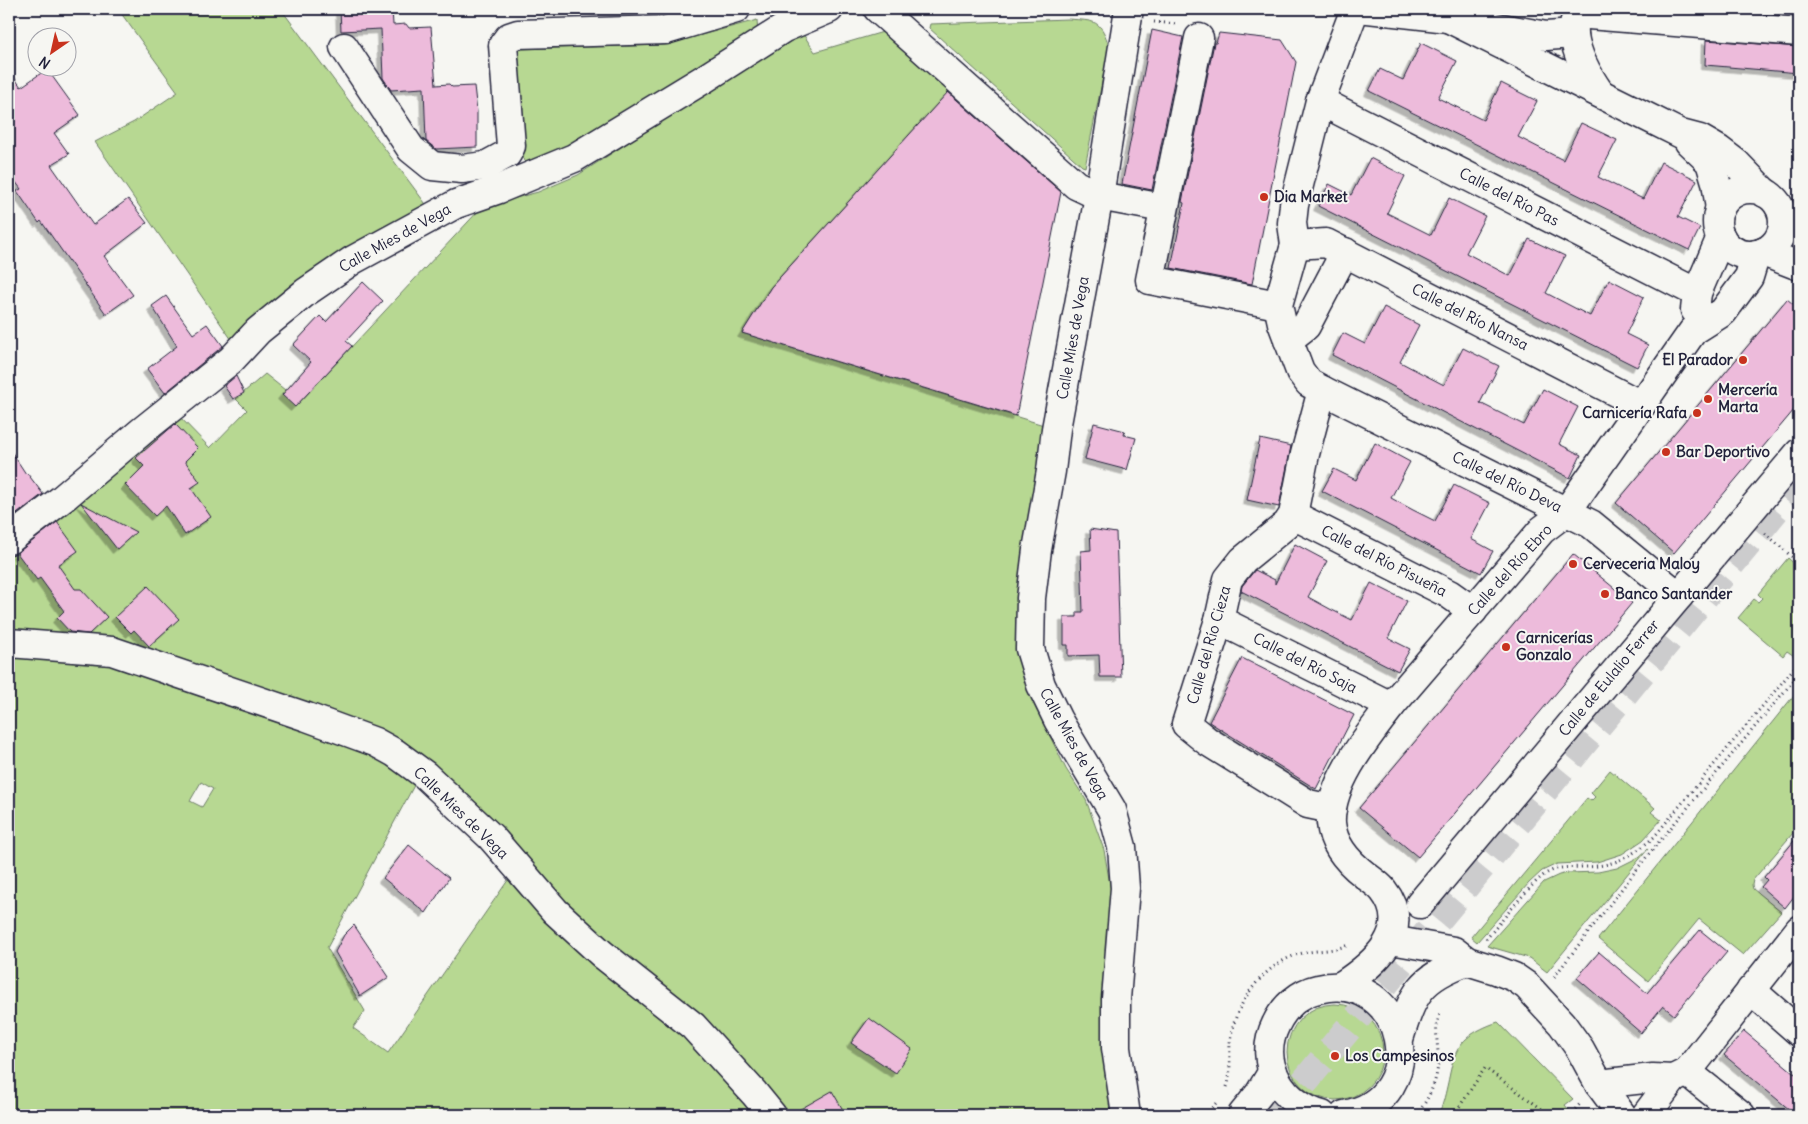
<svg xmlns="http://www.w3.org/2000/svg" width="1808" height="1124" font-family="Delius,sans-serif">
	<defs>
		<filter id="shadow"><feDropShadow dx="-4.5" dy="4.5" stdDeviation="0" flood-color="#0004"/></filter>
	</defs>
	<rect width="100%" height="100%" fill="#f6f6f2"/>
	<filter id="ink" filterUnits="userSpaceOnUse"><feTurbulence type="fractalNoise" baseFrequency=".02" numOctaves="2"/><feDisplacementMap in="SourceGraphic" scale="10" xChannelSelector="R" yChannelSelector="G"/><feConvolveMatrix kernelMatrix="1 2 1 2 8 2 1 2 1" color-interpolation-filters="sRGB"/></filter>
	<g filter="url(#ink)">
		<g fill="#b7d892" stroke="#6c7d66" fill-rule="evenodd">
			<path d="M118,9H281L431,211L234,343L95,142L134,122L178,92Z"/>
			<path d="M1068,19C1095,21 1101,19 1109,47L1085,167L1082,166L929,28L930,24Z"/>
			<path d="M757,20L758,36L574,144L528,165L516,150V49L664,45Z"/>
			<path d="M883,32L950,91L771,287L742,333L1047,426L1031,677L1044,724L1066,769L1086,800L1104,850L1113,902L1116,1115H783L596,936L470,799L143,650L138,643L130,650L9,640V554L176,413L210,448L247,410L236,399L265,374L300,402L482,207L538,192L578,175L767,53L803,34L815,52Z"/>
			<path d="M1788,558L1799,568V656L1797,658L1787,651L1783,656L1738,618L1754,599L1758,602L1762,598L1758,594Z"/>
			<path d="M9,650L95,659L380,750L419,776L327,948L365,1011L353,1028L388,1053L513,873L684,1029L762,1115H9ZM201,782L213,789L202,807L190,801Z"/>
			<path d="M1799,689V826L1753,880L1752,885L1753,889L1781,912L1743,955L1699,919L1648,981L1598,939Z"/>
			<path d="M1610,770L1655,808L1651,812L1661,820L1643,840L1622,854L1597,862L1557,864L1542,871L1529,883L1477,942L1471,937L1587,798L1591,801L1595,797L1591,793Z"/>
			<path d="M1648,849L1547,972L1529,958L1487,946L1544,882L1559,875L1568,873L1598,872L1617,868L1639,857Z"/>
			<circle cx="1335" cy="1052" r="48"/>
			<path d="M1498,1022L1573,1099L1565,1105L1573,1115H1437L1442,1106C1456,1060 1446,1040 1498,1022Z"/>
		</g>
		<g fill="#edbbdb" stroke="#22223b" filter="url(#shadow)">
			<path d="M340,9H392L393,25L406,24L409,28L431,27L436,85L449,84L452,87L474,86L477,112V147L436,149L426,141L424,88L391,90L383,78L381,29L341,31Z"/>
			<path d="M1152,30L1183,37L1152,190L1122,184Z"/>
			<path d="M1219,33L1282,40L1296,62L1252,284L1171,268L1184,203L1182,202L1214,43H1216Z"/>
			<path d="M1706,40L1799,47V73L1705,65Z"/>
			<path d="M1421,43L1457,61L1438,98L1483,120L1501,83L1537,101L1518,137L1563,160L1581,123L1617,140L1598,177L1620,188L1643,199L1661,162L1697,180L1678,217L1700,228L1689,250L1369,91L1380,69L1403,80Z"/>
			<path d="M47,69L80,115L54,133L69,154L51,165L93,225L128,199L147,223L104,256L133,295L106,314L41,221L39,223L17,191L21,189L9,173V70L21,87Z"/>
			<path d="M948,92L1061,192L1016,416L742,333L771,287Z"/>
			<path d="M1370,158L1405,176L1387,213L1431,235L1449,198L1485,216L1466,253L1510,276L1529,239L1565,256L1546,293L1590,316L1609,279L1644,297L1626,334L1648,345L1637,367L1318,206L1329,184L1351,195Z"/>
			<path d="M363,282L383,301L346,341L352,346L295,407L282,395L311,362L293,345L320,316L326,322Z"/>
			<path d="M166,296L193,334L207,324L223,346L165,393L147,369L177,346L152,306Z"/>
			<path d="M1787,299L1799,309V404L1674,553L1616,503Z"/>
			<path d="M1384,307L1419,325L1400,362L1444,385L1463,348L1499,366L1480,403L1524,425L1543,389L1578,407L1559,444L1581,455L1570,478L1332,355L1343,333L1365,344Z"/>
			<path d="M236,376L244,393L233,399L224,386Z"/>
			<path d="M1094,423L1125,431L1124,435L1136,438L1127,470L1085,459Z"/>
			<path d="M175,424L198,448L185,461L200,482L191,488L211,517L185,535L166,506L155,516L125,485L144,466L136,458Z"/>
			<path d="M1260,439L1291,446L1279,507L1247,500Z"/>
			<path d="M1375,443L1410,462L1391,498L1413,510L1435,521L1454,485L1490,503L1471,539L1493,551L1481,573L1322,491L1334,469L1356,480Z"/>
			<path d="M9,448L26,474L27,473L43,494L9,520Z"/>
			<path d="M81,503L136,532L117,549Z"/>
			<path d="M57,522L78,551L58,565L75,589H81L107,617L89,634L70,632L57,618L64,611L40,578L37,580L17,553Z"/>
			<path d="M1090,529L1116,533L1121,677H1100L1099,655L1068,656V645H1064V617H1077V612H1083L1081,551L1091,550Z"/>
			<path d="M1295,544L1327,561L1308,597L1330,609L1352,620L1371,583L1407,601L1388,638L1410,649L1398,671L1241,591L1242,586L1255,570L1275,580V584Z"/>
			<path d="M1573,554L1632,603L1418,857L1359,808Z"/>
			<path d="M148,586L179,619L149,646L134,630L131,633L115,617Z"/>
			<path d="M1242,658L1354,715L1316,789L1209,722Z"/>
			<path d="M1799,835V890L1785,908L1761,887L1767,880L1764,877Z"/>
			<path d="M409,845L449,878L426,913L383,878Z"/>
			<path d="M354,925L389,977L360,996L335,952L344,935Z"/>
			<path d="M1700,930L1727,952L1674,1015L1663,1006L1641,1033L1577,978L1599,952L1647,993Z"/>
			<path d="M869,1018L912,1049L896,1073L851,1043Z"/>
			<path d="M1744,1031L1799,1077V1115H1796L1724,1055Z"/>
			<path d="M832,1091L846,1115H790Z"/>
		</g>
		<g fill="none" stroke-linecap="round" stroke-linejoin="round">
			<path stroke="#cccccd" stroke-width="28" stroke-dasharray="28 14" stroke-linecap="butt" d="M1277,1115L1799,482"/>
			<g stroke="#22223b" stroke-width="31">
				<g id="minor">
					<path d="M878,9L1076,185L1099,196L1163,208"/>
					<path d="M1355,9L1320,101L1294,205L1292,223L1295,245L1278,305L1282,323L1300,371L1309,383L1322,390L1591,524L1679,596"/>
					<path d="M1368,9L1448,18L1546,36L1574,34"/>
					<path d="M1576,14L1799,32"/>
					<path d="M1576,15C1575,21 1573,29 1574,35C1577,57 1588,76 1600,93"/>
					<path d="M1448,18L1651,119L1681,134L1700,139L1719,150L1736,163L1765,193"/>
					<path d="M1199,38L1150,280L1278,305"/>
					<path d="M344,47L411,149L432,166L462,169L485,166L507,154L511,146L503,45L509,37L518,34L666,30L736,9"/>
					<path d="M1320,101L1697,293"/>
					<path d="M1689,142L1710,162L1716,182L1720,209"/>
					<circle cx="1750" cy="222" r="33"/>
					<path d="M1295,245L1326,243L1641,405"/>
					<path d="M1763,252L1799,266"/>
					<path d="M1695,310L1697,293L1721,237"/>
					<path d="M1288,340L1306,326L1345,252"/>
					<path d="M1322,390L1305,454L1293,515L1287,524L1243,560L1228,579L1219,620L1186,724L1207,741L1308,804L1332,809"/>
					<path d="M1293,515L1449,594L1473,611"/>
					<path d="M9,540L62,499L142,431L231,360L258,331L306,292L353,260L456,204L499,189L574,158L704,79L784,28L829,9"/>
					<path d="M1219,620L1391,706"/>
					<path d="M9,643L112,651L307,717L375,742L395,753L425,775L491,837L555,911L602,954L693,1026L754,1093L772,1115"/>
					<path d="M1420,904L1799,453"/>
					<path d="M1391,940L1454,951L1467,961L1496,970L1514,977L1527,986L1562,1024L1580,1049L1599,1084L1622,1115"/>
					<path d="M1341,986C1373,965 1415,931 1383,890C1378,884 1371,880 1365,875C1348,862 1333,845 1331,823C1329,783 1368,736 1391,706L1542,530L1567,511L1693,331L1723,312L1749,277L1756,254"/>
					<path d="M1751,990L1799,1032"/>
					<path d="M1399,1039C1413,993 1420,978 1467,961"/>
					<path d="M1687,1072L1741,1115"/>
					<path d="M1599,1084L1653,1078L1673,1079"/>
					<path d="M1126,1115L1116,1048V999L1125,888L1122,847L1112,810L1058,720L1041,685L1030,649L1031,598L1037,550L1051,471L1056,429L1099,196L1129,9"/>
					<path d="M1242,1115L1259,1094L1273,1071"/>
					<path d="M1322,1115C1283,1104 1256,1064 1276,1024C1284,1007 1299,993 1318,989C1406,967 1434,1100 1344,1115"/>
					<path d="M1646,1115L1673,1079L1687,1072L1799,930"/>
				</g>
			</g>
			<g stroke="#22223b" stroke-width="3" stroke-dasharray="1 4" stroke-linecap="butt">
				<path d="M1154,22L1178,24"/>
				<path d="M1765,533L1799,563"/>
				<path d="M1486,939C1501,923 1532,880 1549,872C1560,866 1570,868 1582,867C1613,867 1631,857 1654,837L1799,662"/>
				<path d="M1554,977L1644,860L1799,674"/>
				<path d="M1227,1087C1233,1069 1227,1049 1232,1031C1239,997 1268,961 1303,953C1318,950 1334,951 1348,945"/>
				<path d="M1205,1115L1216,1103"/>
				<path d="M1416,1115C1428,1101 1438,1080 1438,1061C1439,1045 1433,1030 1440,1014"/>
				<path d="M1454,1115L1485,1068L1546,1112"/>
				<path d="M1544,1115L1546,1112L1571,1114L1580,1104"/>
			</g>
			<use href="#minor" stroke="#f6f6f2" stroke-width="28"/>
		</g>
	</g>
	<g fill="#c8321e" stroke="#f6f6f2" stroke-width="2">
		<circle cx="1264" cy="197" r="5"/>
		<circle cx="1743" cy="360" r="5"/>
		<circle cx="1708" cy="399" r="5"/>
		<circle cx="1697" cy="413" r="5"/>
		<circle cx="1666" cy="452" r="5"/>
		<circle cx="1573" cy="564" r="5"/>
		<circle cx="1605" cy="594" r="5"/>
		<circle cx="1506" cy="647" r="5"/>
		<circle cx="1335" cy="1056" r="5"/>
	</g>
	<g text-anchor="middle" stroke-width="4" stroke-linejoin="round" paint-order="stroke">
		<g font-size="15" font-weight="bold" fill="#22223b" stroke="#f6f6f2" text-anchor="start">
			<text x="1274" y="202">Dia Market</text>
			<text x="1733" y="365" text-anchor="end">El Parador</text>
			<text x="1718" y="395">Mercería<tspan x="1718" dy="17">Marta</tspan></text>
			<text x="1687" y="418" text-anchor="end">Carnicería Rafa</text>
			<text x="1676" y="457">Bar Deportivo</text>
			<text x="1583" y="569">Cerveceria Maloy</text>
			<text x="1615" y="599">Banco Santander</text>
			<text x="1516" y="643">Carnicerías<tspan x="1516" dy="17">Gonzalo</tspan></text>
			<text x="1345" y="1061">Los Campesinos</text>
		</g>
		<g font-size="15" fill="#22223b" stroke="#f6f6f2">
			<text transform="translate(1509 197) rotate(27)" y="5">Calle del Río Pas</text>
			<text transform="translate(395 238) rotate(-29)" y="5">Calle Mies de Vega</text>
			<text transform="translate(1470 317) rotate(27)" y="5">Calle del Río Nansa</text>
			<text transform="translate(1073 338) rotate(-80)" y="5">Calle Mies de Vega</text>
			<text transform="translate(1507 482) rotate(26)" y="5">Calle del Río Deva</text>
			<text transform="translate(1384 561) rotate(27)" y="5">Calle del Río Pisueña</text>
			<text transform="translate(1510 570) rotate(-48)" y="5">Calle del Río Ebro</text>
			<text transform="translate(1209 645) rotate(-74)" y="5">Calle del Río Cieza</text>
			<text transform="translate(1305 663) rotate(27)" y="5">Calle del Río Saja</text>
			<text transform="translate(1609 678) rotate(-50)" y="5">Calle de Eulalio Ferrer</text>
			<text transform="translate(1074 744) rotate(61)" y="5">Calle Mies de Vega</text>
			<text transform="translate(461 813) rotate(44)" y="5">Calle Mies de Vega</text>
		</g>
	</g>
	<rect width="1808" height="1124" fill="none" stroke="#f6f6f2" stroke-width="30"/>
	<rect x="15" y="15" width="1778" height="1094" fill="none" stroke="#22223b" stroke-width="2" filter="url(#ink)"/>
	<g transform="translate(52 52) rotate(214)"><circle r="24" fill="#f6f6f2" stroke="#a1a1a9"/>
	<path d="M0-4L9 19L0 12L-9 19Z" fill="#c8321e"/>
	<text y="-8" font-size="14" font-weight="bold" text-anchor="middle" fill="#22223b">N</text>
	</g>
</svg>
